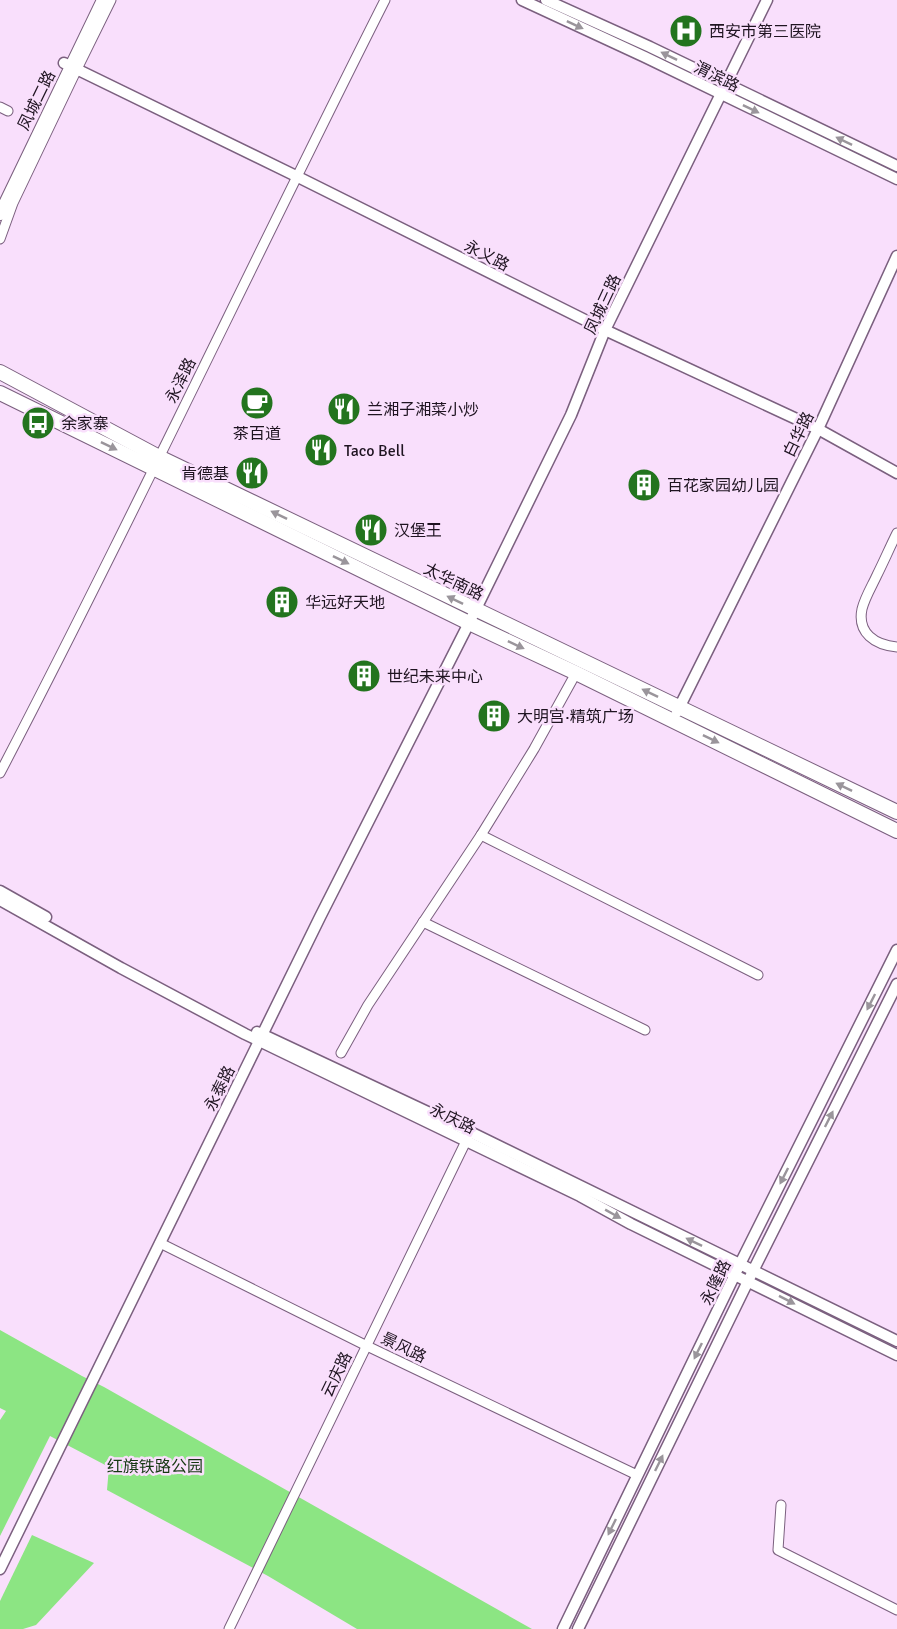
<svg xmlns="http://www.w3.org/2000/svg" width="897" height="1629" font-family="Signika,'Noto Sans SC',sans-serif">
	<rect width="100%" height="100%" fill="#f9dffc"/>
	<g fill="#8ce583">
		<path d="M0,1330L82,1376L104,1387L532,1629H357L268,1576L107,1490L109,1467L50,1436L0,1536V1420L6,1411L0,1408Z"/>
		<path d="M32,1535L94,1563L36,1625L23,1629H0V1601Z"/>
	</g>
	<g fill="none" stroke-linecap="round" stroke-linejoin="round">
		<g stroke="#7b607f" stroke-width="11">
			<g id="minor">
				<path d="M0,107L8,111"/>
				<path d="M0,239L13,203L77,69L111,0"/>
				<path d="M897,533C890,547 884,561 877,575C872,586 865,597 862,609C857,633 875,645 897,647"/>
				<path d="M0,773C133,518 255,257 385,0"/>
				<path d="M481,835L758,975"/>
				<path d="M423,922L645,1030"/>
				<path d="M341,1053L368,1005L481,835L534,749L576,673"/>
				<path d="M160,1243L367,1346L637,1475"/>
				<path d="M781,1505L778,1550L897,1610"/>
				<path d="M229,1629L469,1135"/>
			</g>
		</g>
		<g stroke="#7b607f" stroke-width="13">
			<g id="tertiary">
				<path d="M522,0L645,57L897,179"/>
				<path d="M546,0L650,47L897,166"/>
				<path d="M64,63L296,176L605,330L818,429L897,473"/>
				<path d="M677,712L818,429L897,256"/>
				<path d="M0,891L46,917"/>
				<path d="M0,900L121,968L245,1034L580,1196L631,1224L897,1355"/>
				<path d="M257,1032L468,1131L897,1341"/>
				<path d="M0,1569L320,917L469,623L571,415L605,330L767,0"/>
				<path d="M563,1629L740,1264L897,950"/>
				<path d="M578,1629L753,1271L897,984"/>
			</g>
		</g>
		<g stroke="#7b607f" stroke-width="14">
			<path id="secondary" d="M0,214L103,0"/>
		</g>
		<g stroke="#7b607f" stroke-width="16">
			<g id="primary">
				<path d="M0,372L159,457L897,812"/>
				<path d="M0,393L469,623L576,673L897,831"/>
			</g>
		</g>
		<use href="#minor" stroke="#fff" stroke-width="9"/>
		<use href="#tertiary" stroke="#fff" stroke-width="10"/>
		<use href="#secondary" stroke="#fff" stroke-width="12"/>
		<use href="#primary" stroke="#fff" stroke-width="14"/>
	</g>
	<defs><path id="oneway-solid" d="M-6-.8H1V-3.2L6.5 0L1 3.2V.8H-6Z" transform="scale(1.5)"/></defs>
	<g fill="#9a959b">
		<use href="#oneway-solid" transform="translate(575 25) rotate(25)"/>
		<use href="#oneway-solid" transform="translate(669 56) rotate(-154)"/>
		<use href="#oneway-solid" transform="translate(751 109) rotate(26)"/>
		<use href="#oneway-solid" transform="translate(844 141) rotate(-154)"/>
		<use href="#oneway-solid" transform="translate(109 446) rotate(26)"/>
		<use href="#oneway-solid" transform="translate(279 515) rotate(-154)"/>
		<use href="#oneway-solid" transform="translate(341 560) rotate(26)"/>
		<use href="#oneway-solid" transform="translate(455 600) rotate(-154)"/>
		<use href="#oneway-solid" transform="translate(516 645) rotate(25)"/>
		<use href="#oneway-solid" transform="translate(650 693) rotate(-154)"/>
		<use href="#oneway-solid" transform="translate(711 739) rotate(26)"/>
		<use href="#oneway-solid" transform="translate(844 787) rotate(-154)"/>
		<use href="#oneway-solid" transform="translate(871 1002) rotate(117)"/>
		<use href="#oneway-solid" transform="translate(829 1119) rotate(-63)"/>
		<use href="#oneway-solid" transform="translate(784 1176) rotate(117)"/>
		<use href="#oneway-solid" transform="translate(613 1214) rotate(29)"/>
		<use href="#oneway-solid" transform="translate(694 1242) rotate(-154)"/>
		<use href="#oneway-solid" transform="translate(787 1300) rotate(27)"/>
		<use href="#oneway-solid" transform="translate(698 1351) rotate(116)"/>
		<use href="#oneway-solid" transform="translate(659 1463) rotate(-64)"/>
		<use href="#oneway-solid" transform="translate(612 1527) rotate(116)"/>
	</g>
	<defs>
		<g id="hospital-disc" transform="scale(1.725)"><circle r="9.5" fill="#23741e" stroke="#f9dffc"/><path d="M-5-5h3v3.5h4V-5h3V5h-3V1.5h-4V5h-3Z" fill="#fff"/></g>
		<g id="cafe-disc" transform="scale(1.725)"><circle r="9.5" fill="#23741e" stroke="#f9dffc"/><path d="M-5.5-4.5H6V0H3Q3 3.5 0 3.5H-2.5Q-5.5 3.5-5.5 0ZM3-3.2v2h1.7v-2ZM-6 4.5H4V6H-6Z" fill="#fff"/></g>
		<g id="restaurant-disc" transform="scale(1.725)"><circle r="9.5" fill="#23741e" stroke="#f9dffc"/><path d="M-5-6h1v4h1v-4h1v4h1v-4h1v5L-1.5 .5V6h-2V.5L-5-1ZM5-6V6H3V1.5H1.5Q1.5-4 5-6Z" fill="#fff"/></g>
		<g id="bus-disc" transform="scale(1.725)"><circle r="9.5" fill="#23741e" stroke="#f9dffc"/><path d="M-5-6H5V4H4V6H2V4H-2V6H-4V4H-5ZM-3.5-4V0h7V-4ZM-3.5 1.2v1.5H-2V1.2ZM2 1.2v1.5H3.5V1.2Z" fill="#fff"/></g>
		<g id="building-disc" transform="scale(1.725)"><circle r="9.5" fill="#23741e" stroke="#f9dffc"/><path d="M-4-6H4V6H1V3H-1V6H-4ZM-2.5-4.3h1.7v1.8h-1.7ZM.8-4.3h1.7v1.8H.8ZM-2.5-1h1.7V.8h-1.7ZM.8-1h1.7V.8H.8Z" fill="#fff"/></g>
	</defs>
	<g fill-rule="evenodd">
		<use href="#hospital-disc" x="686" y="31"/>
		<use href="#cafe-disc" x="257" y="403"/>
		<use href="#restaurant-disc" x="344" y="409"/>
		<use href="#bus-disc" x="38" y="423"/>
		<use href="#restaurant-disc" x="321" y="450"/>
		<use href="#restaurant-disc" x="252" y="473"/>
		<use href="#building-disc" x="644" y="485"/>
		<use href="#restaurant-disc" x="371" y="530"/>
		<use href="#building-disc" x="282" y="602"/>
		<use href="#building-disc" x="364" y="676"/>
		<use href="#building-disc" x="494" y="716"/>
	</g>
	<g text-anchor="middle" stroke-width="5" stroke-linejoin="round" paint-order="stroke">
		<g font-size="16" fill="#1f1421" stroke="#f9dffc" text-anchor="start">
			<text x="709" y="37">西安市第三医院</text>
			<text x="367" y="415">兰湘子湘菜小炒</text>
			<text x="61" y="429">余家寨</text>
			<text x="257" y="439" text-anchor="middle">茶百道</text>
			<text x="344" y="456">Taco Bell</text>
			<text x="229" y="479" text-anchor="end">肯德基</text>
			<text x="667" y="491">百花家园幼儿园</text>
			<text x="394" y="536">汉堡王</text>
			<text x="305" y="608">华远好天地</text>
			<text x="387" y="682">世纪未来中心</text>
			<text x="517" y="722">大明宫·精筑广场</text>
		</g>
		<g font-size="16" fill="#1f1421" stroke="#f9dffc">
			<text transform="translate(717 76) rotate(26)" y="6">渭滨路</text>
			<text transform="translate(36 100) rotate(-64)" y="6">凤城二路</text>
			<text transform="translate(487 255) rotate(27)" y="6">永义路</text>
			<text transform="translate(602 304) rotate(-65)" y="6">凤城三路</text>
			<text transform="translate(180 380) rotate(-64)" y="6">永泽路</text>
			<text transform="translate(798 434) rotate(-64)" y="6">白华路</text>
			<text transform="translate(454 581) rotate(26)" y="6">太华南路</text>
			<text transform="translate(219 1088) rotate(-64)" y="6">永泰路</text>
			<text transform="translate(453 1118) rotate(26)" y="6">永庆路</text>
			<text transform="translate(715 1282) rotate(-64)" y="6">永隆路</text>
			<text transform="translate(404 1347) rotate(26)" y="6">景风路</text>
			<text transform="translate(336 1374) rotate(-64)" y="6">云庆路</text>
		</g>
		<g font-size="16" fill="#153812" stroke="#f9dffc">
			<text x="155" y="1472">红旗铁路公园</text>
		</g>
	</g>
</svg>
